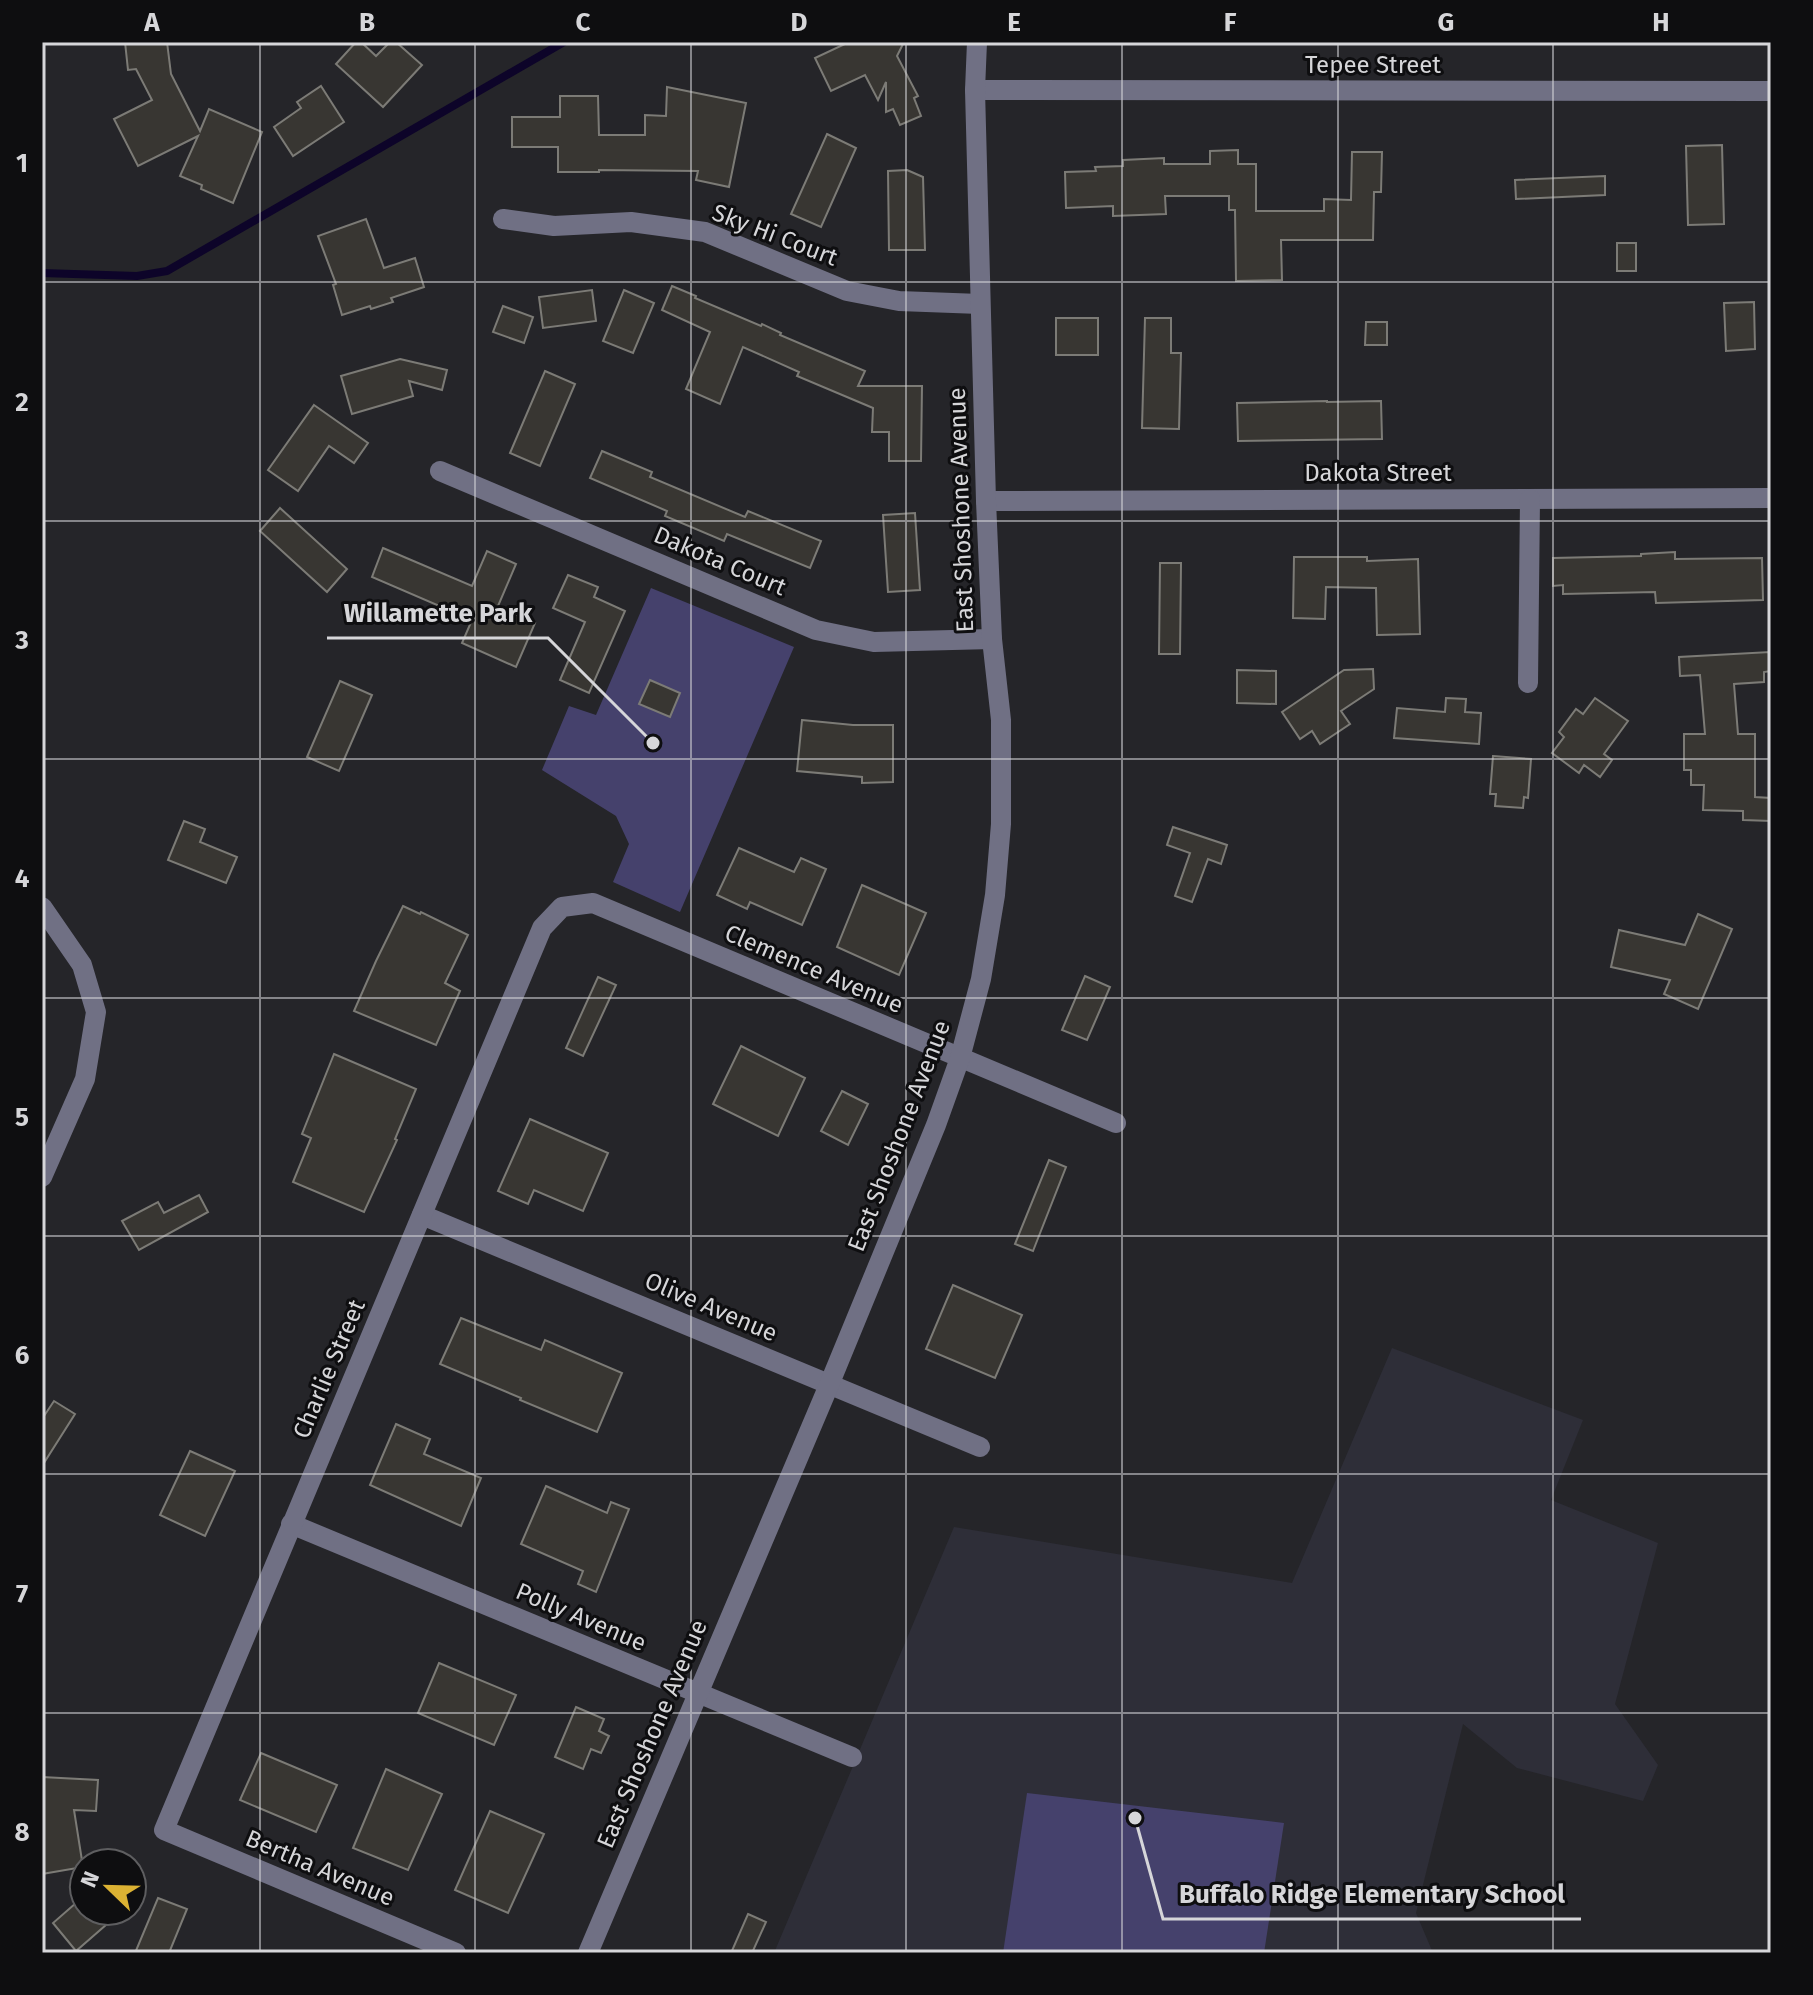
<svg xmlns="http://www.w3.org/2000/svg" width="1813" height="1995" font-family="'Fira Sans',sans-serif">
	<rect width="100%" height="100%" fill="#252529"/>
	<path fill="#2e2e38" d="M1392,1348L1583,1420L1551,1500L1658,1543L1615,1704L1658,1765L1643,1801L1517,1768L1463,1724L1416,1913L1433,1953H774L954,1527L1292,1583Z"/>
	<g fill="#45416c">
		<path d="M651,588L794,647L680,912L613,882L629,844L616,816L542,770L569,706L596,715Z"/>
		<path d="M1027,1793L1284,1823L1264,1953H1003Z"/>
	</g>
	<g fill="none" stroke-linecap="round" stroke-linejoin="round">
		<path stroke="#0d0429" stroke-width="8" d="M42,273L137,276L167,271L564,42"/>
	</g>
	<g fill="#383632" stroke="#7c7b76" stroke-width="2">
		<path d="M125,42H167L171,74L200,131L209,109L262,132L233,203L201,189L202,185L180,176L198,136L138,166L114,119L152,100L136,69L128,70Z"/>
		<path d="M356,42H361L376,56L390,42H396L422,65L383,107L336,64Z"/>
		<path d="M849,42H904L897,56L918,96L914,98L921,116L900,125L893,109L886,112V82L878,100L865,75L831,91L815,58Z"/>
		<path d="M321,86L344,122L293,156L274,127L301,108L297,102Z"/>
		<path d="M667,87L746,103L729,187L696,180L698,171L599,170V172H558V147H512V117H560V96H598L599,135H645V115L666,116Z"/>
		<path d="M827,134L856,148L821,227L791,214Z"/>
		<path d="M1722,145L1724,224L1688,225L1686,146Z"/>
		<path d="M1238,150V164H1256V211H1324V199L1351,200L1352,152H1382L1381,192H1374L1373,240H1281L1282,280L1236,281L1235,210H1229V196H1165L1166,214L1113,216V206L1066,208L1065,172L1096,171L1095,167L1123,166V160L1164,158V164H1210V151Z"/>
		<path d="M907,170L923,177L925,250H889L888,171Z"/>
		<path d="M1605,176V195L1516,199L1515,180Z"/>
		<path d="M366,219L384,268L415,258L424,287L391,298L393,302L371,309L370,306L342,315L333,285L336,284L318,236Z"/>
		<rect x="1617" y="243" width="19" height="28"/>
		<path d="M672,286L696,296L695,298L761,326L762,324L781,333L780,335L865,371L858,386H922L921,461H889V432H872L873,408L797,376L799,372L743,347L720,404L686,389L710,332L662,310Z"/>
		<path d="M592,290L596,321L543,328L539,297Z"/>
		<path d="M624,290L654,303L633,353L603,341Z"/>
		<path d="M1754,302L1755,349L1726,351L1724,303Z"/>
		<path d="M503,306L533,317L524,343L493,332Z"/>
		<rect x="1056" y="318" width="42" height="37"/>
		<path d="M1145,318H1171V353H1181L1179,429L1142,428Z"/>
		<path d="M1366,322H1387V345H1365Z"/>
		<path d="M400,359L447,370L442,390L409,381L413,396L352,414L341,376Z"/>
		<path d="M545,371L575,384L540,466L510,453Z"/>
		<path d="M1327,401V402L1381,401L1382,439L1238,441L1237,403Z"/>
		<path d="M314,405L368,443L354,463L329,446L298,491L268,470Z"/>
		<path d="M602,451L652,472L650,477L745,517L748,511L821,541L810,568L727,534L724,541L665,516L667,511L590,478Z"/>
		<path d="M280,508L347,569L327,592L260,531Z"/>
		<path d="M915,513L920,590L888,592L883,515Z"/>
		<path d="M383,548L472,586L487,551L516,564L498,606L535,623L516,667L462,643L472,620L372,577Z"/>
		<path d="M1675,552V559L1762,558L1763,600L1656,603L1655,592L1563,594V585L1553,586V558L1641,556V554Z"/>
		<path d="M1294,557H1367V561L1418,559L1420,634L1377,635L1376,588L1326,587L1325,619L1293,618Z"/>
		<path d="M1160,563H1181L1180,654H1159Z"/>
		<path d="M568,575L598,587L594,597L625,611L589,693L560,680L585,622L553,608Z"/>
		<path d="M1770,652L1771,671L1764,672V682L1734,684L1738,734H1755V797L1771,798V821L1743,820V811L1703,810L1704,785H1691V770H1684V734H1705L1700,675L1680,676L1679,657Z"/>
		<path d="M1373,669L1374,689L1341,711L1350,724L1320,744L1312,731L1300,739L1282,712L1344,670Z"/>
		<path d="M1237,670L1276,671V704L1237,703Z"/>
		<path d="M650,680L680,693L670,717L639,704Z"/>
		<path d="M340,681L372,695L339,771L307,757Z"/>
		<path d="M1446,698L1466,699L1465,712L1481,713L1479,744L1394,738L1397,708L1445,712Z"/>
		<path d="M1595,698L1628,721L1604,754L1612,760L1600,777L1584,765L1579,773L1552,753L1564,737L1559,732L1576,709L1583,714Z"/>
		<path d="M802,720L853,725H893V782L862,783V777L797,771Z"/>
		<path d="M1493,756L1531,759L1528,798L1524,797L1523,808L1495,806L1496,794H1490Z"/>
		<path d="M184,821L205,829L200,842L237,857L226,883L168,860Z"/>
		<path d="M1173,827L1227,845L1221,864L1208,859L1192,902L1175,896L1190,853L1167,845Z"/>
		<path d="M739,848L794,872L801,858L826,869L802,925L750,902L747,909L717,895Z"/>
		<path d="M862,885L926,913L899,975L837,947Z"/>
		<path d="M403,906L420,914L421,912L468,935L445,983L460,991L436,1045L354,1011L376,961Z"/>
		<path d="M1698,914L1732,929L1698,1009L1664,994L1670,980L1611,967L1619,930L1685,945Z"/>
		<path d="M1085,976L1110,987L1087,1040L1062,1030Z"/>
		<path d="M598,977L616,985L583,1056L566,1048Z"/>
		<path d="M741,1046L805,1078L778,1136L713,1104Z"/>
		<path d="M334,1054L416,1089L395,1139L397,1140L364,1212L293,1182L311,1138L302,1134Z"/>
		<path d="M842,1091L868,1104L848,1145L821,1131Z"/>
		<path d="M530,1119L608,1153L583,1211L534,1190L528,1204L498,1191Z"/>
		<path d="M1049,1160L1066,1167L1033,1251L1015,1244Z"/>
		<path d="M199,1195L208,1212L139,1250L122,1221L158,1202L164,1213Z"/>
		<path d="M953,1285L1022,1315L995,1378L926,1349Z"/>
		<path d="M461,1318L541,1350L545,1340L622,1373L597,1432L520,1400L521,1398L440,1364Z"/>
		<path d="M54,1401L75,1414L42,1466V1419Z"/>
		<path d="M396,1424L430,1439L424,1454L481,1478L461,1526L370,1485Z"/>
		<path d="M190,1451L235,1471L205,1536L160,1515Z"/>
		<path d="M546,1486L607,1513L611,1502L629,1509L596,1592L578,1584L583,1571L521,1544Z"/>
		<path d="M439,1663L516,1695L494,1745L418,1713Z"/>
		<path d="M576,1707L604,1719L599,1731L609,1736L601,1753L591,1749L583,1769L555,1757Z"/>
		<path d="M261,1753L337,1785L316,1832L240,1800Z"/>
		<path d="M386,1769L442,1794L408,1870L353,1848Z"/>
		<path d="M42,1777L98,1780L96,1811L74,1810L83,1867L42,1874Z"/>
		<path d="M490,1811L544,1834L508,1913L455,1890Z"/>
		<path d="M84,1896V1911H122L76,1951L53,1923Z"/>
		<path d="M158,1898L187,1909L169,1953H135Z"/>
		<path d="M748,1914L766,1922L752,1953H731Z"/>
	</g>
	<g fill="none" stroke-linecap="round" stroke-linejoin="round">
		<g stroke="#707084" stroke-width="20">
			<path d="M975,90L1771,91"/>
			<path d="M503,219L554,226L631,222L705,232L847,291L899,301L980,304"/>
			<path d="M440,471L816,630L874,642L992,639"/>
			<path d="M986,501L1771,498"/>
			<path d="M1528,683L1530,499"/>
			<path d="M42,907L82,965L96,1012L85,1079L42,1177"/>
			<path d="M422,1215L980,1447"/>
			<path d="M291,1524L852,1757"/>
			<path d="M456,1953L164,1830L542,928L562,907L593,903L1116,1123"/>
			<path d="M588,1953L829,1385L936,1125L960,1058L981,979L995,895L1001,824V720L992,639L986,501L975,90L977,42"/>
		</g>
	</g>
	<path fill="none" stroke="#d6d6d9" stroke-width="2" stroke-opacity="0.55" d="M260,42V1953M475,42V1953M691,42V1953M906,42V1953M1122,42V1953M1338,42V1953M1553,42V1953M42,282H1771M42,521H1771M42,759H1771M42,998H1771M42,1236H1771M42,1474H1771M42,1713H1771"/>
	<g text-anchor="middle" stroke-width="6" stroke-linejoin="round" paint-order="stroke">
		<g font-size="24" fill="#d6d6d9" stroke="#0e0e10">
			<text x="1373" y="73">Tepee Street</text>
			<text transform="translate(775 235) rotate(21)" y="8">Sky Hi Court</text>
			<text x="1378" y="481">Dakota Street</text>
			<text transform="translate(961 510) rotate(-92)" y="8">East Shoshone Avenue</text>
			<text transform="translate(720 561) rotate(23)" y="8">Dakota Court</text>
			<text transform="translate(814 969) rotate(23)" y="8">Clemence Avenue</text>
			<text transform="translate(899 1136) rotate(-69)" y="8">East Shoshone Avenue</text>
			<text transform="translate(711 1307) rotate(23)" y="8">Olive Avenue</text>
			<text transform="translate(329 1369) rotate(-67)" y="8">Charlie Street</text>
			<text transform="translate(581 1617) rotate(23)" y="8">Polly Avenue</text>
			<text transform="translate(652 1734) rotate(-67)" y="8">East Shoshone Avenue</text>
			<text transform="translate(320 1868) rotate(23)" y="8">Bertha Avenue</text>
		</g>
	</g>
	<path fill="none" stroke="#d6d6d9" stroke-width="3" d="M653 743L548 638H327M1135 1818L1163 1919H1581"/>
	<g fill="#d6d6d9" stroke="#0e0e10" stroke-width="3">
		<circle cx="653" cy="743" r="8"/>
		<circle cx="1135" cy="1818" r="8"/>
	</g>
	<g font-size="26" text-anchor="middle" font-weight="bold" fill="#d6d6d9" stroke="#0e0e10" stroke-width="6" stroke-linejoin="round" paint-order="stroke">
		<text x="438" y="622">Willamette Park</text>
		<text x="1372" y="1903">Buffalo Ridge Elementary School</text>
	</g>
	<rect width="1813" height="1995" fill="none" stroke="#0e0e10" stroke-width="88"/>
	<g transform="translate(108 1887) rotate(293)"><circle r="38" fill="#0e0e10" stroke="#5e5e60" stroke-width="2"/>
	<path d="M0-6L14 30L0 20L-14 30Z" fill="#dcb233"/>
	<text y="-12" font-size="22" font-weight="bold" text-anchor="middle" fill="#d6d6d9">N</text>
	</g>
	<rect x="44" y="44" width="1725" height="1907" fill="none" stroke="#d6d6d9" stroke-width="3"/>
	<g font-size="26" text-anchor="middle" font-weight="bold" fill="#d6d6d9">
		<text x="152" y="31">A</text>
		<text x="367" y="31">B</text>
		<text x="583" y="31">C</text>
		<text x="799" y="31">D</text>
		<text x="1014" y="31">E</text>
		<text x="1230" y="31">F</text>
		<text x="1446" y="31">G</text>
		<text x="1661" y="31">H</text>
		<text x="22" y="172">1</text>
		<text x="22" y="411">2</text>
		<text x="22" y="649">3</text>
		<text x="22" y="887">4</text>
		<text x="22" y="1126">5</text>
		<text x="22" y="1364">6</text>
		<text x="22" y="1603">7</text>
		<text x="22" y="1841">8</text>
	</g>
</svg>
